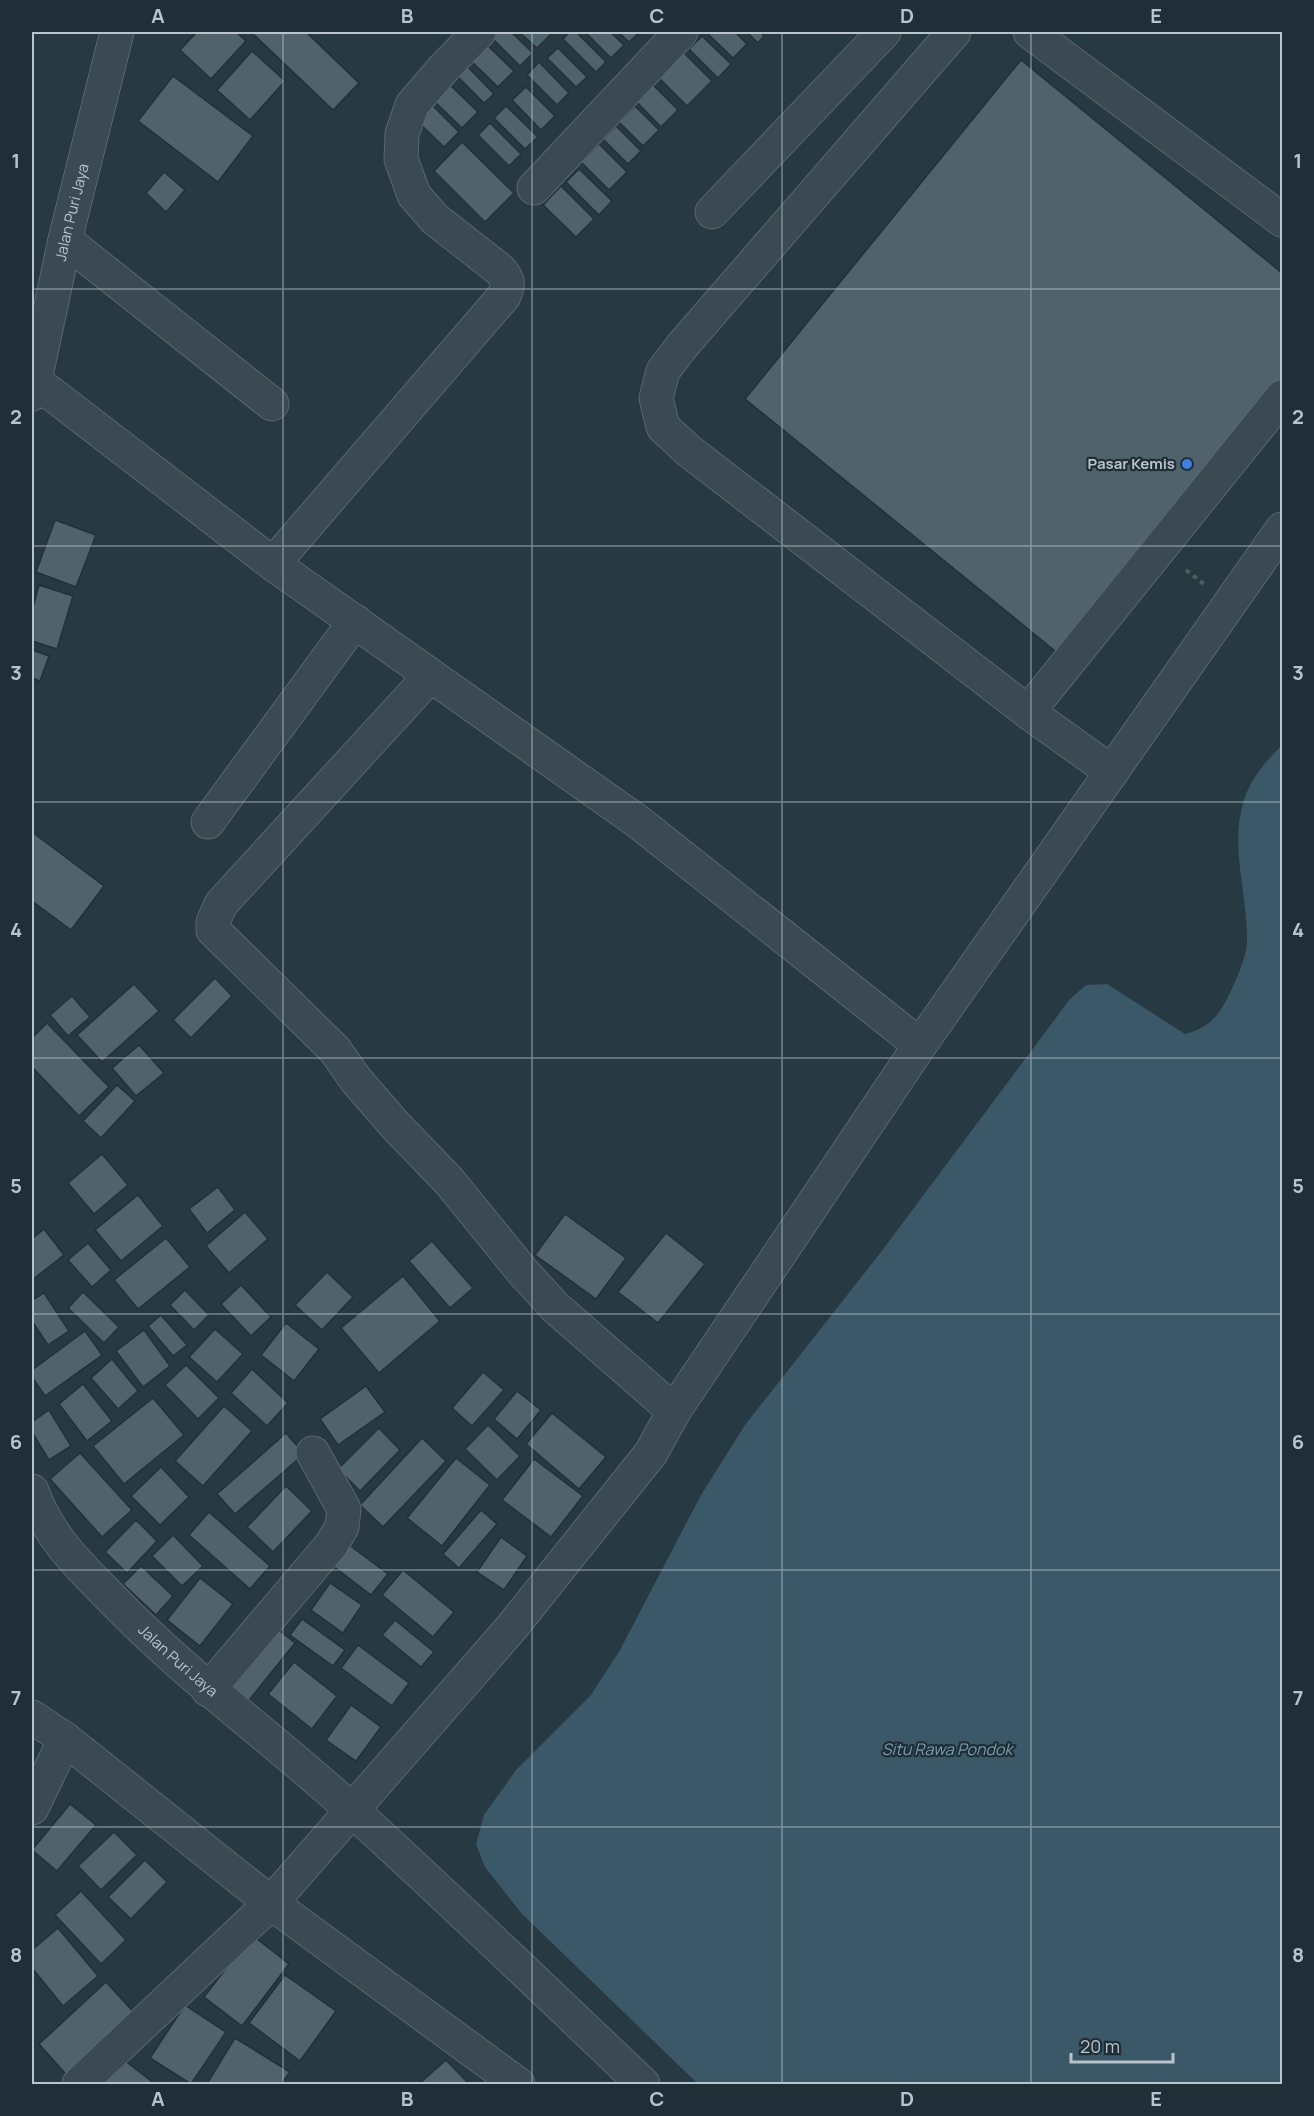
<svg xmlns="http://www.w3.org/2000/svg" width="1314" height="2116" font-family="Manrope,sans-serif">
	<rect width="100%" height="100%" fill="#273942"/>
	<path fill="#3b5869" d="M1282,745V2084H698L522,1914L485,1867L476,1844L484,1815L516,1770L591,1695L620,1650L701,1495L745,1425L881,1252L1070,999L1086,985L1107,984L1185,1034C1208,1028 1217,1018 1228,997C1236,980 1246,960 1247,941C1248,895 1229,846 1244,800C1251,778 1266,761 1282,745Z"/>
	<g fill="#50636d" stroke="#223139" stroke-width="1.5">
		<path d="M197,32H236L246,41L211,79L180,50Z"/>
		<path d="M251,32H306L359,83L333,110Z"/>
		<path d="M494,32H511L533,53L520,66L490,36Z"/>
		<path d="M519,32H553L537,48Z"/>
		<path d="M570,32H576L606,62L596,72L563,39Z"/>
		<path d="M585,32H610L624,45L611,58Z"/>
		<path d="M618,32H640L629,42Z"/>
		<path d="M706,32H735L747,44L733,58Z"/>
		<path d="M747,32H760L764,36L758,43Z"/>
		<path d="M702,36L731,64L718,78L689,49Z"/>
		<path d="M485,43L514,71L498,87L469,59Z"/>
		<path d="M558,48L587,77L576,87L547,58Z"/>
		<path d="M252,51L285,81L250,120L217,90Z"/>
		<path d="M683,52L712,81L687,106L658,77Z"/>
		<path d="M1021,60L1282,273V391L1065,659L745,399Z"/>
		<path d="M463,62L494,94L484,103L453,72Z"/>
		<path d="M539,62L569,93L557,105L527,75Z"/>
		<path d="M173,76L253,136L218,182L138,121Z"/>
		<path d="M650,82L678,110L661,127L633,98Z"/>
		<path d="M448,83L478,112L462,128L432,99Z"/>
		<path d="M526,87L555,116L541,130L512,100Z"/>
		<path d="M432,105L459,132L444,147L416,120Z"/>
		<path d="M506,106L538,137L525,149L494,118Z"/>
		<path d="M635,106L659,130L643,146L619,122Z"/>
		<path d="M490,123L521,154L509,166L478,135Z"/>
		<path d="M616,126L641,151L628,164L603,139Z"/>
		<path d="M462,142L514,193L485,222L434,171Z"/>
		<path d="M599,144L627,172L609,190L581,162Z"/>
		<path d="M579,169L612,201L599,215L566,182Z"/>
		<path d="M164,172L185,190L166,212L146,193Z"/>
		<path d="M561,186L594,219L576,237L543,205Z"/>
		<path d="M55,520L96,535L76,587L36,572Z"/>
		<path d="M39,585L73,596L57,649L32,641V611Z"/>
		<path d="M32,650L49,656L40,681L32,678Z"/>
		<path d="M32,832L104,886L71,930L32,901Z"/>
		<path d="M215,978L232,996L191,1038L173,1020Z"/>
		<path d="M134,984L159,1011L102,1062L77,1035Z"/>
		<path d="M72,996L90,1017L68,1036L50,1015Z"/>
		<path d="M47,1023L109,1087L79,1116L32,1067V1038Z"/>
		<path d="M139,1045L164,1073L136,1096L112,1068Z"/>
		<path d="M117,1085L135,1101L101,1138L83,1121Z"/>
		<path d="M102,1154L128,1185L94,1214L68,1183Z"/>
		<path d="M218,1187L235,1210L207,1233L189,1209Z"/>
		<path d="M138,1195L163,1226L121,1261L95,1230Z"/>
		<path d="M245,1212L268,1239L229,1273L206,1246Z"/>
		<path d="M565,1214L626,1258L596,1299L535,1255Z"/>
		<path d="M44,1229L64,1255L32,1280V1239Z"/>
		<path d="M666,1233L705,1264L658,1323L618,1292Z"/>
		<path d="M166,1238L190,1267L138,1309L114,1280Z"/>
		<path d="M432,1241L473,1288L450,1308L409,1261Z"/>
		<path d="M88,1243L111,1270L92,1287L68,1260Z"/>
		<path d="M327,1272L353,1297L322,1330L295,1305Z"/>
		<path d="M403,1276L440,1321L379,1373L341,1328Z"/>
		<path d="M241,1285L271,1317L251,1336L221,1304Z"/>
		<path d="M185,1290L209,1315L194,1330L170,1305Z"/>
		<path d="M83,1292L119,1327L104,1343L68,1308Z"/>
		<path d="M44,1293L69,1331L48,1345L32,1321V1300Z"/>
		<path d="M161,1315L187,1345L173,1356L148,1326Z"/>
		<path d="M286,1323L319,1349L294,1381L261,1355Z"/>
		<path d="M215,1329L243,1354L217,1382L189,1357Z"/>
		<path d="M144,1330L170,1366L143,1387L116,1351Z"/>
		<path d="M85,1331L102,1355L45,1396L32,1377V1370Z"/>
		<path d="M112,1359L138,1391L118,1409L91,1378Z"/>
		<path d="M186,1365L219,1398L198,1419L165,1385Z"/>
		<path d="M252,1369L288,1403L267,1426L231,1393Z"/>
		<path d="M483,1372L504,1390L472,1426L452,1408Z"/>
		<path d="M83,1384L112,1421L87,1441L59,1404Z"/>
		<path d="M366,1386L385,1412L338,1445L320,1419Z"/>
		<path d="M517,1391L541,1410L517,1439L494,1419Z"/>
		<path d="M153,1398L184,1435L124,1484L93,1446Z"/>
		<path d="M224,1406L252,1431L203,1486L175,1461Z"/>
		<path d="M49,1410L71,1446L49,1460L32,1432V1422Z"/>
		<path d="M552,1413L606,1457L579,1489L526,1444Z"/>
		<path d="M488,1425L520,1456L497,1480L465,1449Z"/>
		<path d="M379,1428L400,1450L360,1491L338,1469Z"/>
		<path d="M286,1433L304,1454L235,1514L217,1494Z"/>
		<path d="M422,1438L446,1461L383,1527L360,1505Z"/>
		<path d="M80,1453L132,1510L102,1537L50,1479Z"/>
		<path d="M456,1458L490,1485L442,1546L407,1518Z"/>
		<path d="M534,1459L583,1496L551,1537L502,1500Z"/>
		<path d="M161,1467L189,1497L160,1525L131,1496Z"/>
		<path d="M286,1486L312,1511L273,1552L247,1527Z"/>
		<path d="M481,1510L497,1524L459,1568L443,1554Z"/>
		<path d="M209,1512L270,1566L250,1589L189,1535Z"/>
		<path d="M136,1520L157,1541L127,1573L105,1552Z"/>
		<path d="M173,1535L203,1566L182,1586L152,1556Z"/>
		<path d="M501,1537L527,1556L504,1590L477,1572Z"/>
		<path d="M344,1541L388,1574L371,1595L328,1562Z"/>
		<path d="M141,1566L173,1596L156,1615L123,1584Z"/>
		<path d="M403,1570L454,1612L433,1637L382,1595Z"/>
		<path d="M200,1578L233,1604L200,1646L167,1620Z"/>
		<path d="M330,1583L362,1605L343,1633L311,1610Z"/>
		<path d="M302,1619L345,1650L333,1666L290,1635Z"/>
		<path d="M395,1620L434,1652L421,1667L382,1635Z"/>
		<path d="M271,1624L295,1643L246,1704L222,1684Z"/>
		<path d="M358,1645L409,1683L392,1706L341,1668Z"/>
		<path d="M294,1662L337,1696L312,1729L268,1694Z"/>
		<path d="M351,1705L381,1727L356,1761L326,1740Z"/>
		<path d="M70,1804L96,1825L57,1871L32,1850Z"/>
		<path d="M114,1832L137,1855L101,1890L78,1866Z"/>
		<path d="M145,1860L167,1882L131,1919L108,1897Z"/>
		<path d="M81,1891L126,1940L101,1964L55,1915Z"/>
		<path d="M58,1928L98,1976L63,2006L32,1968V1950Z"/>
		<path d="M252,1935L289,1964L242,2026L204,1997Z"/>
		<path d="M285,1975L336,2011L300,2061L249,2023Z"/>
		<path d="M106,1982L139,2018L71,2080L39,2044Z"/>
		<path d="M185,2005L226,2032L191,2084L150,2058Z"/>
		<path d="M235,2038L290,2072L281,2084H211L208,2082Z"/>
		<path d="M120,2057L155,2084H99Z"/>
		<path d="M446,2060L469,2084H419Z"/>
	</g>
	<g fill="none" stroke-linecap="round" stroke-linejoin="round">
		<g stroke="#59676f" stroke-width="35">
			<g id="minor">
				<path d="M954,32L682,346L663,371L656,398L663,427L689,451L1028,712L1112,772"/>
				<path d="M1030,32L1282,220"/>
				<path d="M534,188L681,32"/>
				<path d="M712,212L884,32"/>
				<path d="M65,240L272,404"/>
				<path d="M35,381L273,564L637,821L920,1045"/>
				<path id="s1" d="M32,394L65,240L117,32"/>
				<path d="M273,564L504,296C509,284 509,280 500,270L435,219L414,195L401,159L402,134L412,105L443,69L479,32"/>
				<path d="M430,676L221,904L213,922V930L335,1050L356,1080L395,1125L449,1181L523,1272L555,1307L674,1411"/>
				<path d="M1028,712L1282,397"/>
				<path d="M208,822L355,621"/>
				<path id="s2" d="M32,1491C50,1540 79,1565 115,1602C189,1678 275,1740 353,1811C451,1900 547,1993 643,2084"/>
				<path d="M208,1690L331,1545L342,1527L344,1509L313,1453"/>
				<path d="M32,1717L65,1739L271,1903L518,2084"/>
				<path d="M32,1808L65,1739"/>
				<path d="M79,2084L271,1903L512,1627L651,1453L674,1411L920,1045L1282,529"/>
			</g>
		</g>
		<path stroke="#49615e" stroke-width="4" stroke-dasharray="4.5 4.5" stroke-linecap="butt" d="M1186,570L1204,584"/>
		<use href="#minor" stroke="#3b4a52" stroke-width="33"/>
	</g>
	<path fill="none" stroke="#b8c4cc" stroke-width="1.5" stroke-opacity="0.55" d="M283,32V2084M532,32V2084M782,32V2084M1031,32V2084M32,289H1282M32,546H1282M32,802H1282M32,1058H1282M32,1314H1282M32,1570H1282M32,1827H1282"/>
	<circle fill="#3f7fe0" stroke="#202f37" stroke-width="2" cx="1187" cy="464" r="6"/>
	<g text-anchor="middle" stroke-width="4.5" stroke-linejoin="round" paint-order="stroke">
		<g font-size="15" fill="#b8c4cc" stroke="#202f37">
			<text dy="5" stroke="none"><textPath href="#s1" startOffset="186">Jalan Puri Jaya</textPath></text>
			<text dy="5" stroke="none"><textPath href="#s2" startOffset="226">Jalan Puri Jaya</textPath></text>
		</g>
		<g font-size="15" font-weight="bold" fill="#b8c4cc" stroke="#202f37" text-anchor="end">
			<text x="1175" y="469">Pasar Kemis</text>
		</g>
		<g font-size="16" font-style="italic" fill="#799cae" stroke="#202f37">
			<text x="947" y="1755">Situ Rawa Pondok</text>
		</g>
	</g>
	<rect width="1314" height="2116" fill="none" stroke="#202f37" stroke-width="66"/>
	<path d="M1071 2053v9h102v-9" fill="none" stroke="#b8c4cc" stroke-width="3"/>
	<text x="1080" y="2053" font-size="18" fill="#b8c4cc" stroke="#202f37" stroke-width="4.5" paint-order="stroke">20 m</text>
	<rect x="33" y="33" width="1248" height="2050" fill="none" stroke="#b8c4cc" stroke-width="2"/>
	<g font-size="20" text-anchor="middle" font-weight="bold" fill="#b8c4cc">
		<text x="158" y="23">A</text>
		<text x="407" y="23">B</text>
		<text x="657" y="23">C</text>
		<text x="907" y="23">D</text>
		<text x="1156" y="23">E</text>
		<text x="16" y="168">1</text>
		<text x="1298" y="168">1</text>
		<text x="16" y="424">2</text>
		<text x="1298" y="424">2</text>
		<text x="16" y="680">3</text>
		<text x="1298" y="680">3</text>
		<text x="16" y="937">4</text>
		<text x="1298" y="937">4</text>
		<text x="16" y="1193">5</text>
		<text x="1298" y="1193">5</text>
		<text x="16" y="1449">6</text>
		<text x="1298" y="1449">6</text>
		<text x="16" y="1705">7</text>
		<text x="1298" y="1705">7</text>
		<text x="16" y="1962">8</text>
		<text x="1298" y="1962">8</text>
		<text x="158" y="2106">A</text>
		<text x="407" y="2106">B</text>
		<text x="657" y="2106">C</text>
		<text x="907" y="2106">D</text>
		<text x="1156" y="2106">E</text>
	</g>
</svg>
